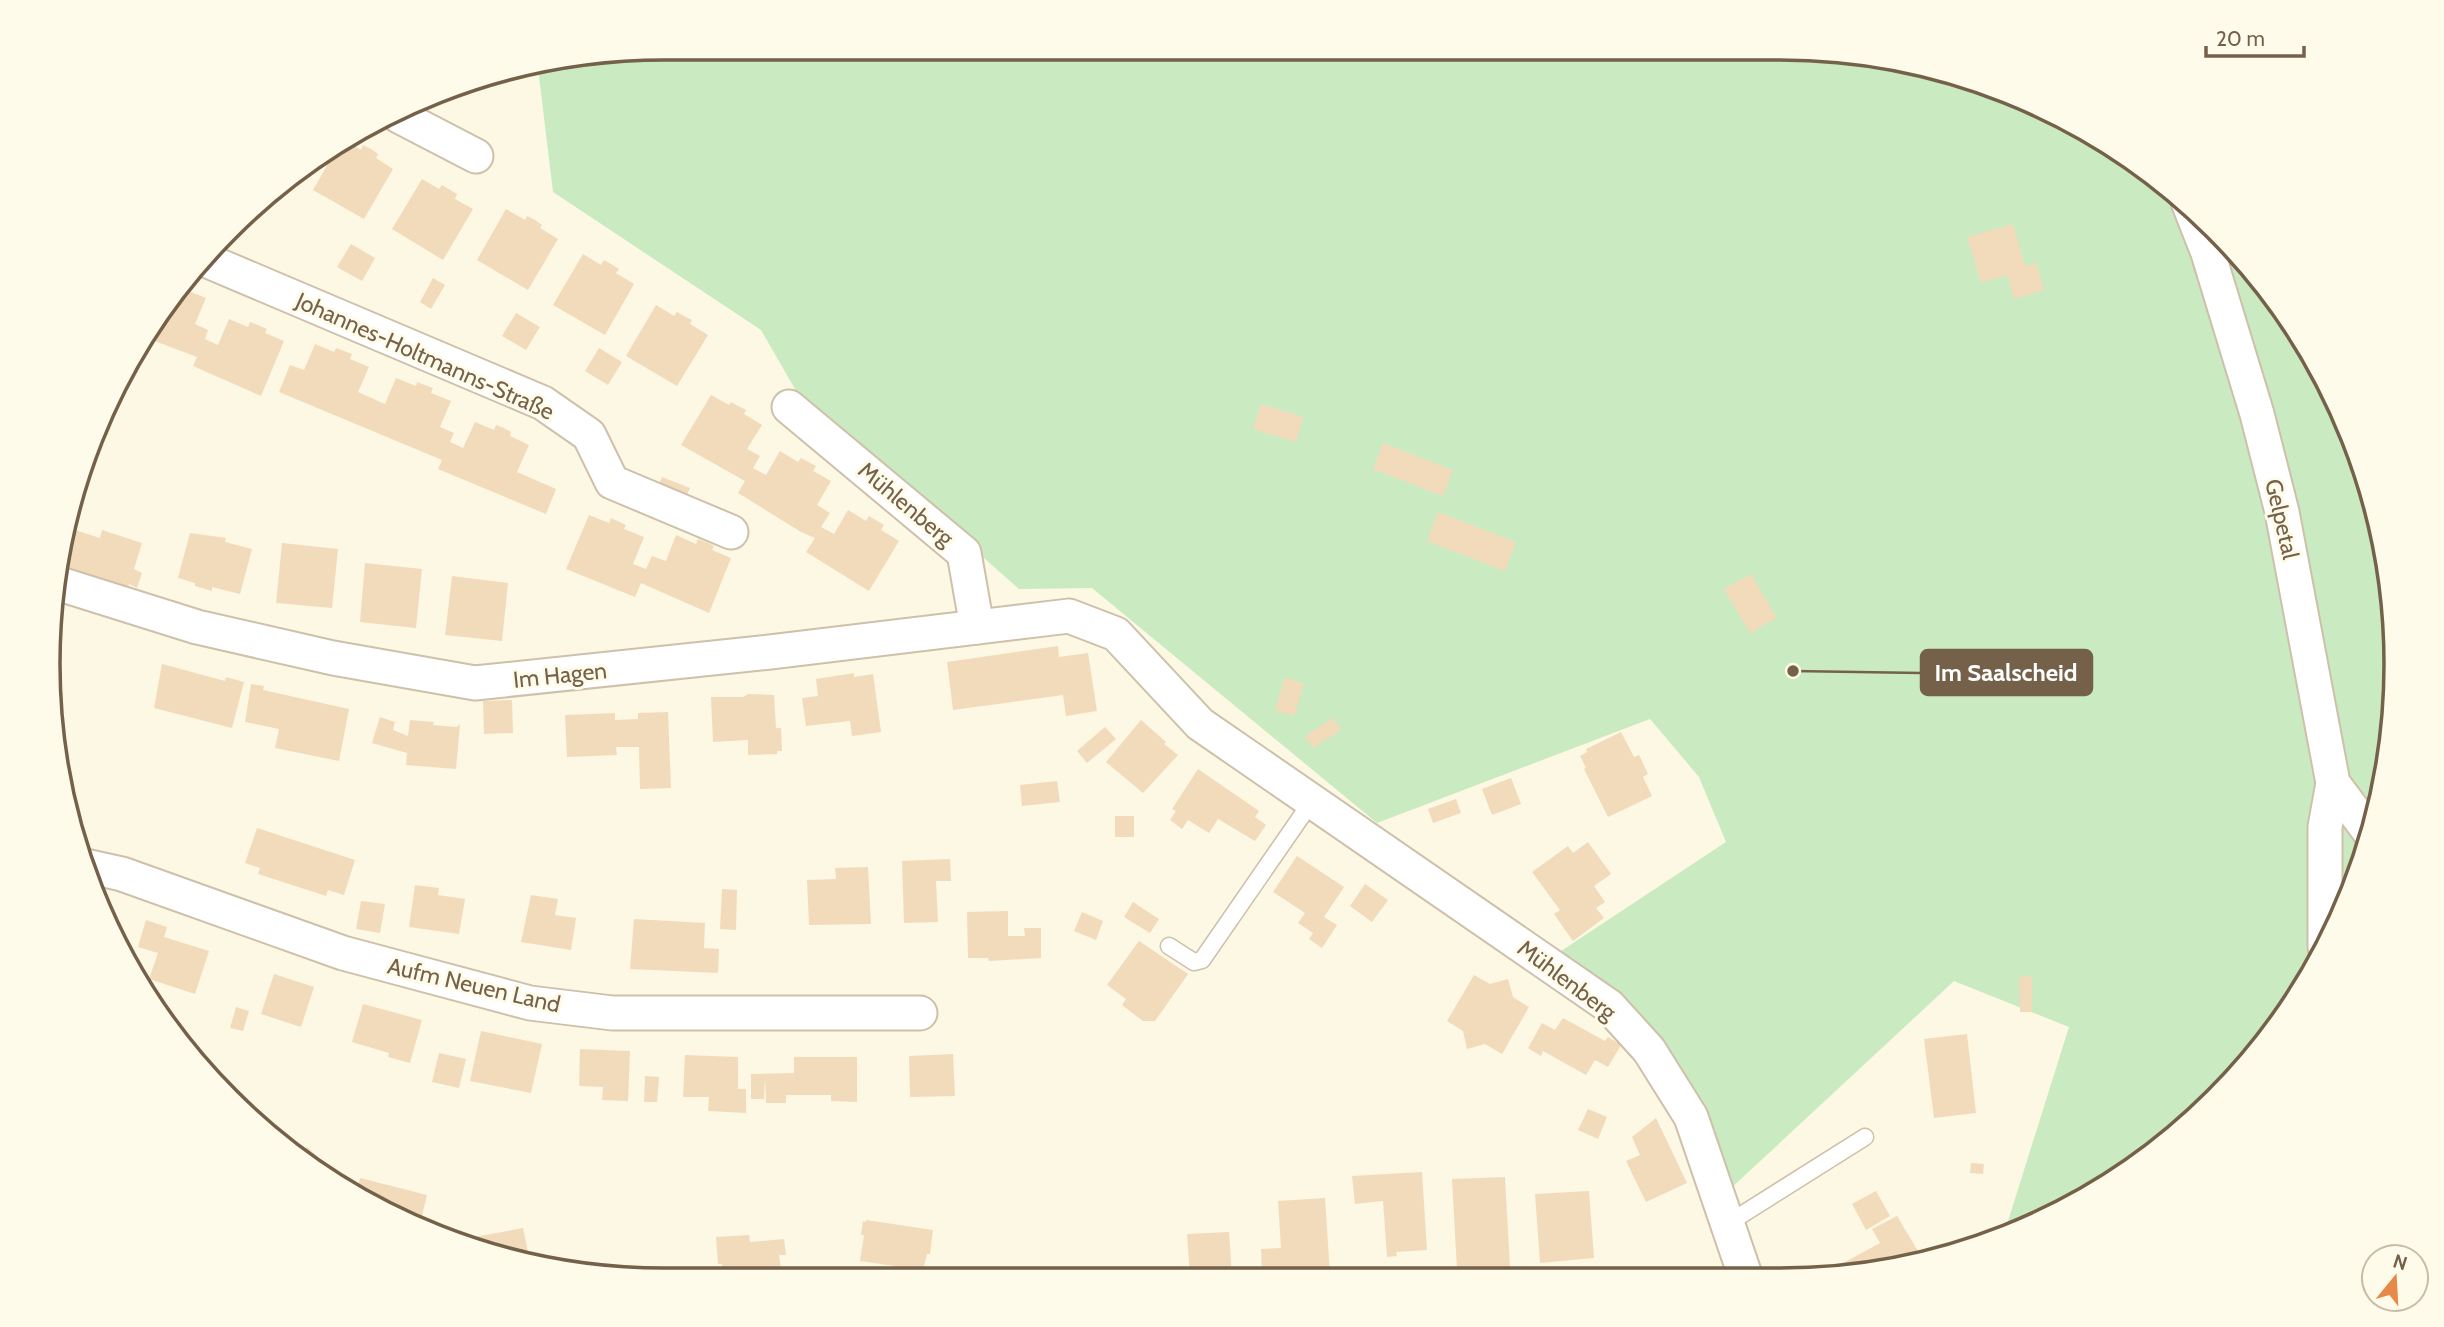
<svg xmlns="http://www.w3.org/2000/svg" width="2444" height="1327" font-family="Cabin,sans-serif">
	<rect width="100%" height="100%" fill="#fcf8e3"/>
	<path fill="#caeac2" d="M664,47L1820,49L1940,68L2088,130L2187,200L2269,288L2333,391L2376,504L2395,623L2392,744L2364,861L2314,971L2244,1070L2123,1176L2016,1233L2003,1237L2069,1027L1954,981L1729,1190L1694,1109L1552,957L1726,842L1699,777L1650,719L1377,823L1092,588L1019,589L799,396L761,330L553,192L538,68Z"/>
	<g fill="#f2dbbb">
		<path d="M349,142L361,150L363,145L371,149L378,154L376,158L393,169L364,219L313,190L337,148Z"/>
		<path d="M422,179L439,189L442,185L457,194L455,199L473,209L443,260L392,229Z"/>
		<path d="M283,180H285L268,207L261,203Z"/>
		<path d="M506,209L525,220L527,216L535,220L542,225L540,228L558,239L528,290L477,260Z"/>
		<path d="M2013,224L2025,266L2036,263L2044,290L2014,299L2007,275L1981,283L1967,237Z"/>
		<path d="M351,244L375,258L362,281L337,267Z"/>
		<path d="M583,254L601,265L604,260L611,264L619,269L616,273L634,284L605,335L553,305Z"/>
		<path d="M433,278L445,285L431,309L420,302Z"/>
		<path d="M185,285L188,286L186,290L206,298L195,324L208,330L205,339L218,345L229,319L248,327L250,322L258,325L267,329L265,333L284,341L261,396L193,366L197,357L144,337L151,321Z"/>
		<path d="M656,305L674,316L677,312L684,316L692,320L690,324L708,335L677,386L626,356Z"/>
		<path d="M516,313L540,327L526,350L502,336Z"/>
		<path d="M315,344L334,352L336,348L352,354L350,359L369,367L358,392L385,404L396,378L416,386L417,382L433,388L431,393L451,401L440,427L454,433L450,442L463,448L475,422L494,430L496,425L504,428L511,432L510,436L529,445L517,472L556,489L546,514L438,469L442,460L279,392L290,365L304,370Z"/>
		<path d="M599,348L622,362L608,385L585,371Z"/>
		<path d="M711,395L729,405L731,402L738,406L746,410L744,414L762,425L747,449L760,456L753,468L766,475L780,451L798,462L801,458L816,466L813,471L831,481L817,505L830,513L821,527L834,534L848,510L866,521L869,516L884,525L881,530L899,541L869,591L806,552L815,538L801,532L738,493L745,481L681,445Z"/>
		<path d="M1261,404L1303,417L1296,442L1253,429Z"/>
		<path d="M1383,443L1453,470L1443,496L1373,469Z"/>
		<path d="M662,477L690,488L684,501L657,490Z"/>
		<path d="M1438,512L1516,542L1505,571L1427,541Z"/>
		<path d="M67,515L75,518L72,529L100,538L102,530L142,543L134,569L142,573L137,588L129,584L127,592L62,572Z"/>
		<path d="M589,515L609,523L611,518L626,525L624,529L644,537L633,564L646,569L652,556L666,561L676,535L696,544L698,539L706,542L714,546L712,550L731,558L709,613L641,583L635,597L566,569Z"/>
		<path d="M190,533L226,538L225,542L252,549L240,594L212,587V591L195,586V583L178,578Z"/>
		<path d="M282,543L338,549L332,608L276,603Z"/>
		<path d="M365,563L422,569L416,628L360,622Z"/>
		<path d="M1751,574L1777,618L1750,633L1724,589Z"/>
		<path d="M452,576L508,583L502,641L445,635Z"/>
		<path d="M1058,646L1059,657L1088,653L1097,711L1066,716L1063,695L953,710L947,662Z"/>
		<path d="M162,664L225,681L226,677L244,682L232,728L154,708Z"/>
		<path d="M854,673V677L873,674L881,732L852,736L850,721L806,726L802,698L818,696L816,679Z"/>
		<path d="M1285,677L1304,684L1294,716L1275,710Z"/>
		<path d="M251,684L264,686L263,690L349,709L339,761L275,748L279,729L245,722Z"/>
		<path d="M748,694L774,695L776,728H781L782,751H777V754L748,755V740L713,742L711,697H743Z"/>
		<path d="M512,700L513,733L484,734L483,701Z"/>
		<path d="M668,712L671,788L640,789L639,747H616L617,755L567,757L565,715L615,713V720L638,719V713Z"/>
		<path d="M380,717L395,722L393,730L408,736L410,720L434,722L433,725L457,727L460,724L456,769L406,765L407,753L372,743Z"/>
		<path d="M1333,718L1341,730L1313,748L1305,736Z"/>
		<path d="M1141,720L1166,742L1164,744L1178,755L1143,793L1106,762Z"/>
		<path d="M1105,727L1116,739L1087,763L1077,751Z"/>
		<path d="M1621,732L1634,757L1639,755L1648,774L1643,777L1652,796L1608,817L1584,769L1586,768L1580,756L1587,752L1586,749Z"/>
		<path d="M1198,769L1259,811L1255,817L1266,825L1255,841L1218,819L1209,833L1188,820L1182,829L1170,820L1176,811L1172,809Z"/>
		<path d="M1511,778L1521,804L1492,815L1482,789Z"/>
		<path d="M1057,781L1060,802L1022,806L1020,785Z"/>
		<path d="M1456,799L1461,813L1433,823L1428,809Z"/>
		<rect x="1115" y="816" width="19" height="21"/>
		<path d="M257,828L355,860L344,895L328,890L326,896L258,874L260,868L245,863Z"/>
		<path d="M1588,842L1611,874L1594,886L1605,902L1596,908L1604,918L1573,941L1554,914L1560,910L1532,872L1568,846L1573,853Z"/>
		<path d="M1297,856L1344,887L1324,917L1337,925L1322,948L1309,939L1313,933L1298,923L1305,913L1273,892Z"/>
		<path d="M950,859L951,881H936L938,922L904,923L902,861Z"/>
		<path d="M868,867L871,924L809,925L807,880L836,879L835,868Z"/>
		<path d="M1365,884L1388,900L1372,922L1350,906Z"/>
		<path d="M415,885L439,888L438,895L465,899L459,934L409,927Z"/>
		<path d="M722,889L737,890L736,930L720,929Z"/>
		<path d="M531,895L558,899L555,915L576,918L571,950L521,942Z"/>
		<path d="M361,901L385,904L380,933L356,929Z"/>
		<path d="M1133,902L1159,919L1150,933L1124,917Z"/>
		<path d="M1008,911V936H1025L1024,928H1041V958L989,961L988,958H968L967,912Z"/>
		<path d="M1082,912L1103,921L1096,940L1074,931Z"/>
		<path d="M634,919L705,923L704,948L719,949L718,973L630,969Z"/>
		<path d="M146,920L167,927L164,937L209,951L195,994L149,979L158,953L138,947Z"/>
		<path d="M1139,941L1188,974L1155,1021H1143L1122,1005L1126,999L1107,985Z"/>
		<path d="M274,974L314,987L301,1027L261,1014Z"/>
		<path d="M1474,975L1490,984L1508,979L1513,997L1529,1007L1502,1054L1485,1044L1467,1049L1463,1031L1447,1021Z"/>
		<path d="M2032,976V1012H2020L2019,977Z"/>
		<path d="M363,1004L422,1020L410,1063L388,1057L389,1053L352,1042Z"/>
		<path d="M236,1007L249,1011L243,1031L230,1028Z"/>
		<path d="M1563,1018L1605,1041L1608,1037L1621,1045L1608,1067L1595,1060L1586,1075L1543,1051L1541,1056L1528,1048L1542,1023L1555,1030Z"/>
		<path d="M481,1031L542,1044L531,1093L470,1081Z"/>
		<path d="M1967,1034L1976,1113L1934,1118L1924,1039Z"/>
		<path d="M580,1049L630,1051L628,1101L602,1100L603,1087L579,1086Z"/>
		<path d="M439,1053L466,1059L459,1088L432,1082Z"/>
		<path d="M953,1054L955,1096L910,1097L909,1056Z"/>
		<path d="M685,1055L738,1057V1089H746V1113L708,1111L709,1097H683Z"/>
		<path d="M794,1057H857V1102L831,1101V1095H786V1103H766L765,1077L764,1099H751V1074L794,1073Z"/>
		<path d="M645,1076L659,1077L657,1102H644Z"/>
		<path d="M1588,1109L1607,1117L1598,1139L1578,1130Z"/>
		<path d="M1656,1118L1687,1183L1646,1202L1626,1161L1640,1155L1632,1137Z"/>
		<path d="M307,1147L330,1168L326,1173L302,1153Z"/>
		<path d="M1971,1163L1984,1164L1983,1174L1970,1173Z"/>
		<path d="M1422,1172L1427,1250L1396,1252L1397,1256L1387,1257L1383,1201L1355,1204L1352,1176Z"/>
		<path d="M1505,1177L1510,1267L1457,1270L1452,1179Z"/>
		<path d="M360,1178L427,1195L420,1224L356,1197Z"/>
		<path d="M1589,1191L1594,1258L1540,1263L1535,1194Z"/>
		<path d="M1876,1191L1890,1216L1866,1230L1852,1204Z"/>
		<path d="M1325,1198L1330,1275L1262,1276L1261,1249L1281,1248L1278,1201Z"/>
		<path d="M1897,1216L1922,1258L1861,1275H1840L1836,1267L1880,1243L1872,1229Z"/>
		<path d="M866,1220L933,1230L930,1254H927L921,1278H893L895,1266L860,1261L864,1235H861L863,1221L866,1222Z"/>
		<path d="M523,1228L529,1257L543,1254L545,1265L504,1259L477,1248L475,1237Z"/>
		<path d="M1229,1232L1232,1277H1190L1187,1234Z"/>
		<path d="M749,1235L750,1242L784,1239L786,1255H779L781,1270H787V1278H724L722,1264H718L716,1237Z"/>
	</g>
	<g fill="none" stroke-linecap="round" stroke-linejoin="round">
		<g stroke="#cec0aa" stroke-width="19">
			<g id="service">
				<path d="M1169,946L1194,962L1202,960L1312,801"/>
				<path d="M1727,1224L1865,1137"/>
			</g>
		</g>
		<g stroke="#cec0aa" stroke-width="37">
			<g id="minor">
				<path d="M399,116L476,156"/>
				<path d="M2188,202L2208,253L2257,414L2282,512L2333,783L2371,834"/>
				<path d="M208,261L543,403L589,435L612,482L731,532"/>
				<path d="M789,407L964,553L977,627"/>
				<path d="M60,584L197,627L333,658L475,683L770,652L1069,616L1116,634L1200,724L1609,1006L1649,1050L1691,1117L1745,1275"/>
				<path d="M86,866L122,874L343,953L530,1003L612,1013H920"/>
				<path d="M2325,947V827L2333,783"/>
			</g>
		</g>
		<use href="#service" stroke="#fff" stroke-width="16"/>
		<use href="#minor" stroke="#fff" stroke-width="33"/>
	</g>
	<g text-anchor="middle" stroke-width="6" stroke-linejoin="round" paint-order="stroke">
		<g font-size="23" fill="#756149" stroke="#fffbea">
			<text transform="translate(425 356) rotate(24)" y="8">Johannes-Holtmanns-Straße</text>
			<text transform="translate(906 504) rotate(40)" y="8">Mühlenberg</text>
			<text transform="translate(2282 519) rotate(77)" y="8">Gelpetal</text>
			<text transform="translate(560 675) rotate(-6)" y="8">Im Hagen</text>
			<text transform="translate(1567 980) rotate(37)" y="8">Mühlenberg</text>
			<text transform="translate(474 985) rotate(13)" y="8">Aufm Neuen Land</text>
		</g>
	</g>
	<path d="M0 0H2444V1327H0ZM664 60H1780A604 604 0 0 1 2384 664V664A604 604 0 0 1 1780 1268H664A604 604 0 0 1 60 664V664A604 604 0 0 1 664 60Z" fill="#fffbea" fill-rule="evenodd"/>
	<path fill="none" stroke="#756149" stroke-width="3.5" d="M664 60H1780A604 604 0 0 1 2384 664V664A604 604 0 0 1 1780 1268H664A604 604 0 0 1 60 664V664A604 604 0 0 1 664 60Z"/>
	<path fill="none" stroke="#756149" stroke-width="2.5" d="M1793 671L1921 673"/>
	<circle fill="#756149" stroke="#fffbea" stroke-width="2.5" cx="1793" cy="671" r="7"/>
	<rect fill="#756149" stroke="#756149" stroke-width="2.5" x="1921" y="650" width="171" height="45" rx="7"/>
	<g font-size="24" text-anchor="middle" font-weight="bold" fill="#fff">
		<text x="2006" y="681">Im Saalscheid</text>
	</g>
	<g transform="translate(2395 1278) rotate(18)"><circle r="33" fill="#fffbea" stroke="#c8bdaa" stroke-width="2"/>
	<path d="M0-5L12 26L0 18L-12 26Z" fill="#e88a47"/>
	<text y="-10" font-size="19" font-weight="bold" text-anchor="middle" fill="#756149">N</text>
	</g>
	<path d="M2206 46v10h98v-10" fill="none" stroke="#756149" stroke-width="3.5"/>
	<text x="2216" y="46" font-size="21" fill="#756149" stroke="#fffbea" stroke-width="5" paint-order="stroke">20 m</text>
</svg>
